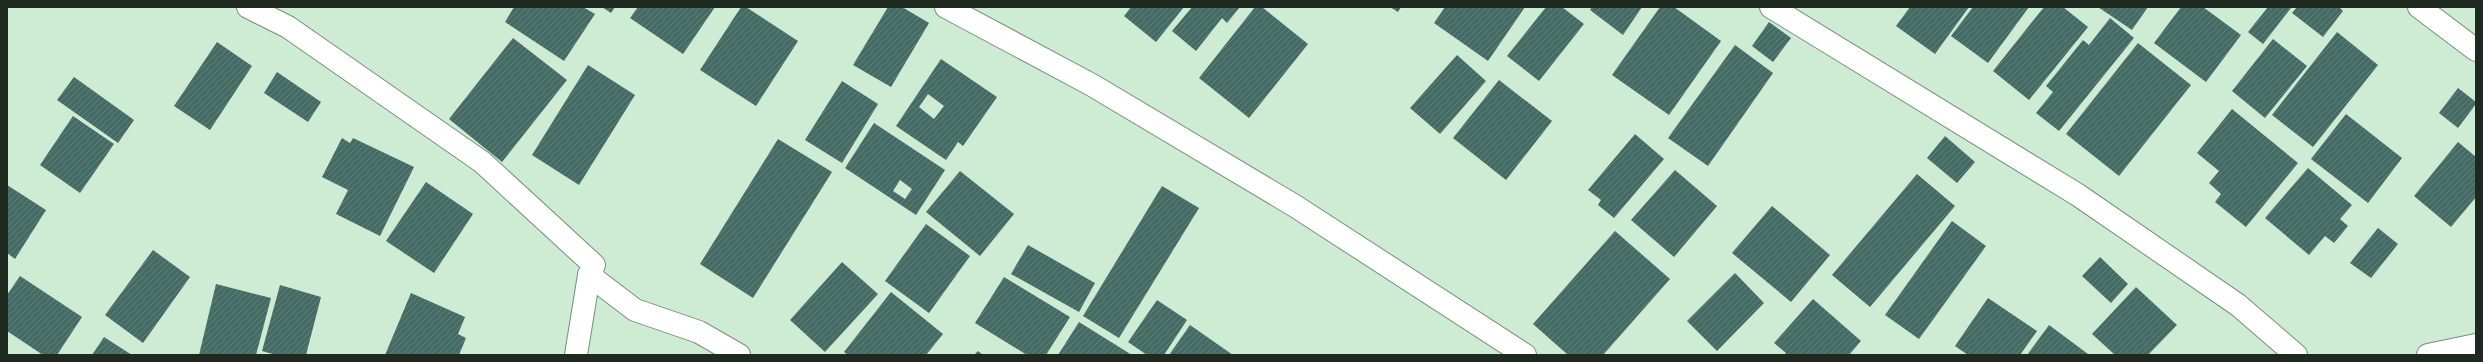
<svg xmlns="http://www.w3.org/2000/svg" width="2483" height="362" font-family="'Asap Condensed',sans-serif">
	<defs>
		<pattern id="building-hatch" width="6" height="6" patternUnits="userSpaceOnUse"><rect width="6" height="6" fill="#456b65"/><path d="M-1 1l2-2M0 6l6-6M5 7l2-2" fill="none" stroke="#63807b"/></pattern>
	</defs>
	<rect width="100%" height="100%" fill="#ceebd3"/>
	<g fill="url(#building-hatch)" fill-rule="evenodd">
		<path d="M514,7H583L595,14L564,61L505,22Z"/>
		<path d="M602,7H615L611,13Z"/>
		<path d="M638,7H715L683,54L630,18Z"/>
		<path d="M741,7H746L798,41L756,106L700,70Z"/>
		<path d="M888,7H902L929,23L891,87L853,65Z"/>
		<path d="M1131,7H1184L1156,42L1124,16Z"/>
		<path d="M1192,7H1240L1227,23L1222,18L1196,51L1172,31Z"/>
		<path d="M1255,7H1262L1308,44L1249,118L1199,78Z"/>
		<path d="M1390,7H1401L1398,12Z"/>
		<path d="M1445,7H1525L1488,61L1434,23Z"/>
		<path d="M1546,7H1562L1584,24L1539,81L1507,56Z"/>
		<path d="M1592,7H1642L1623,35L1590,10Z"/>
		<path d="M1660,7H1674L1721,41L1669,115L1612,75Z"/>
		<path d="M1910,7H1969L1935,54L1896,26Z"/>
		<path d="M1973,7H2029L1988,63L1951,36Z"/>
		<path d="M2044,7H2063L2088,27L2029,100L1993,71Z"/>
		<path d="M2098,7H2148L2132,30Z"/>
		<path d="M2181,7H2203L2241,35L2206,82L2154,43Z"/>
		<path d="M2268,7L2291,8L2263,44L2248,32Z"/>
		<path d="M2297,7H2339L2343,11L2323,37L2292,13Z"/>
		<path d="M2110,18L2134,38L2059,131L2036,113L2053,92L2046,86L2083,40L2089,45Z"/>
		<path d="M1769,22L1791,38L1773,62L1752,46Z"/>
		<path d="M2337,32L2378,65L2313,147L2272,115Z"/>
		<path d="M513,38L567,80L502,162L449,119Z"/>
		<path d="M2273,39L2307,66L2265,118L2232,91Z"/>
		<path d="M217,42L252,66L210,130L174,106Z"/>
		<path d="M2138,43L2191,85L2119,176L2066,134Z"/>
		<path d="M1735,45L1773,73L1708,166L1668,138Z"/>
		<path d="M1457,55L1486,81L1440,134L1410,108Z"/>
		<path d="M941,59L997,97L963,146L958,142L946,160L896,126ZM928,94L944,106L934,119L919,107Z"/>
		<path d="M588,65L635,95L579,185L532,155Z"/>
		<path d="M277,72L321,102L308,122L264,93Z"/>
		<path d="M74,77L134,120L118,143L57,100Z"/>
		<path d="M1499,80L1552,121L1506,180L1453,138Z"/>
		<path d="M842,81L878,104L842,163L805,140Z"/>
		<path d="M2458,88L2476,102V104L2458,128L2439,113Z"/>
		<path d="M2232,109L2298,163L2246,227L2215,202L2221,194L2209,183L2219,171L2197,153Z"/>
		<path d="M2346,114L2402,158L2368,203L2311,159Z"/>
		<path d="M73,116L114,144L80,193L40,165Z"/>
		<path d="M874,123L945,170L916,215L845,168ZM900,180L912,189L905,199L893,191Z"/>
		<path d="M1635,134L1664,159L1614,218L1598,205L1601,200L1588,190Z"/>
		<path d="M1945,136L1975,162L1957,183L1927,158Z"/>
		<path d="M342,138L350,143L353,138L414,167L380,236L336,214L348,190L322,177Z"/>
		<path d="M778,139L832,172L753,298L700,264Z"/>
		<path d="M2458,142L2476,157V197L2451,227L2414,196Z"/>
		<path d="M2308,168L2352,205L2340,219L2348,226L2334,243L2325,236L2309,255L2265,218Z"/>
		<path d="M1675,170L1717,206L1674,257L1631,220Z"/>
		<path d="M960,171L1014,214L980,256L926,212Z"/>
		<path d="M1917,174L1955,206L1870,307L1832,275Z"/>
		<path d="M426,182L473,214L434,273L386,241Z"/>
		<path d="M7,185L46,210L15,259L7,253Z"/>
		<path d="M1162,186L1199,208L1119,338L1083,316Z"/>
		<path d="M1772,206L1830,255L1791,302L1732,253Z"/>
		<path d="M1952,221L1986,246L1919,339L1885,315Z"/>
		<path d="M926,224L970,256L929,313L885,281Z"/>
		<path d="M2378,228L2398,244L2371,278L2350,263Z"/>
		<path d="M1615,231L1670,279L1603,355H1568L1533,324Z"/>
		<path d="M1028,245L1095,283L1079,312L1011,274Z"/>
		<path d="M153,250L190,277L143,343L105,315Z"/>
		<path d="M2100,257L2128,284L2111,303L2082,276Z"/>
		<path d="M842,262L878,294L825,352L790,320Z"/>
		<path d="M1735,273L1764,303L1717,351L1687,321Z"/>
		<path d="M20,276L82,317L57,355H43L7,331V295Z"/>
		<path d="M1004,277L1070,317L1046,355H1027L975,323Z"/>
		<path d="M216,284L271,298L256,355H199Z"/>
		<path d="M280,285L321,297L306,355H276L262,351Z"/>
		<path d="M2136,287L2177,325L2148,355H2115L2092,334Z"/>
		<path d="M891,292L943,334L926,355H848L844,352Z"/>
		<path d="M411,293L465,317L458,334L466,338L459,355H385Z"/>
		<path d="M1988,298L2037,331L2020,355H1968L1955,346Z"/>
		<path d="M1813,299L1861,341L1849,355H1784L1786,353L1774,343Z"/>
		<path d="M1157,300L1187,320L1164,355H1147L1128,342Z"/>
		<path d="M1079,322L1132,355H1058Z"/>
		<path d="M1190,325L1233,355H1169Z"/>
		<path d="M2049,325L2088,354L2087,355H2027Z"/>
		<path d="M104,337L132,355H92Z"/>
		<path d="M978,351L983,355H974Z"/>
	</g>
	<g fill="none" stroke-linecap="round" stroke-linejoin="round">
		<g stroke="#76917a" stroke-width="24">
			<g id="minor">
				<path d="M248,7L288,27L482,162L594,265L589,275L635,310L699,332L739,355"/>
				<path d="M946,7L1092,85L1295,206L1525,355"/>
				<path d="M1771,7L2078,195L2238,305L2296,355"/>
				<path d="M2419,7L2476,50"/>
				<path d="M576,355L589,275"/>
				<path d="M2428,355L2476,345"/>
			</g>
		</g>
		<use href="#minor" stroke="#fff" stroke-width="22"/>
	</g>
	<rect width="2483" height="362" fill="none" stroke="#1e2920" stroke-width="16"/>
</svg>
